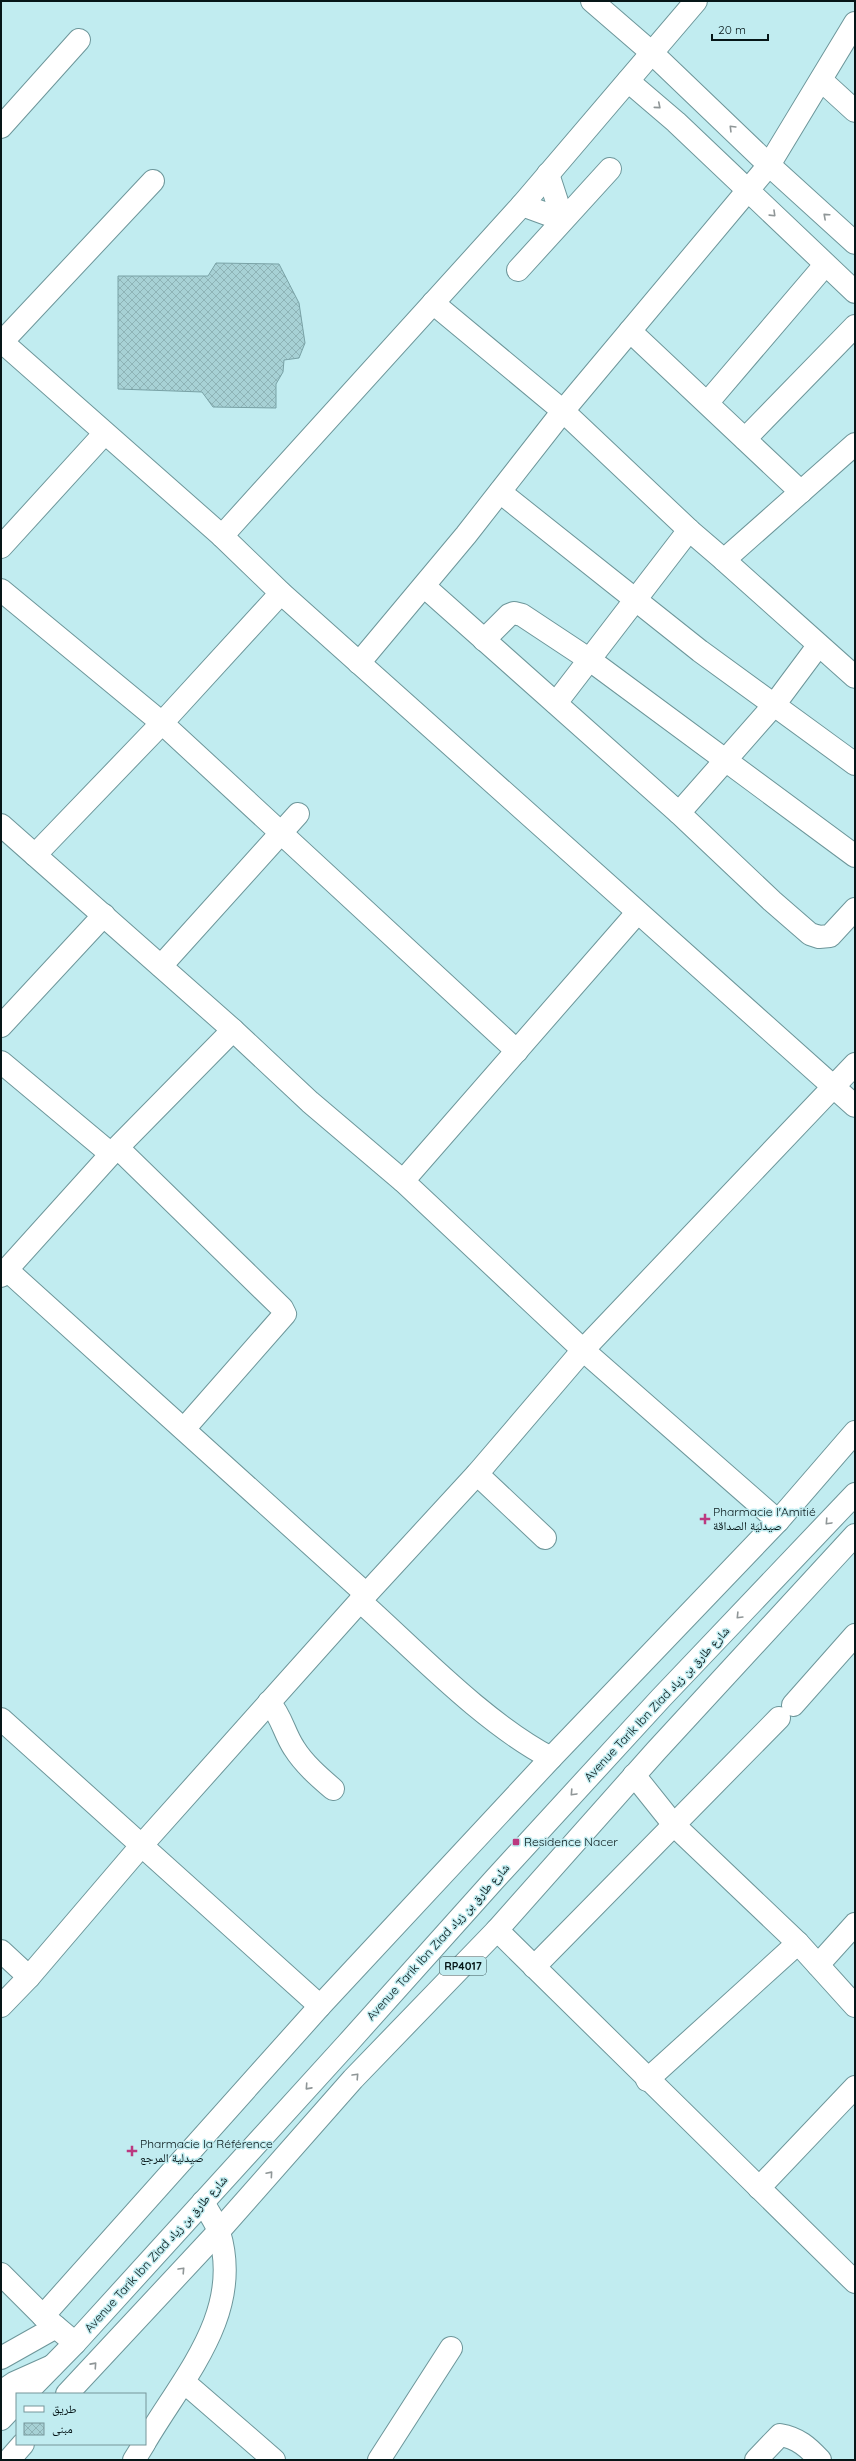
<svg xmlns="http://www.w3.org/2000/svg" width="856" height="2461" font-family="Quicksand,'Noto Naskh Arabic',sans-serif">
	<defs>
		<pattern id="building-cross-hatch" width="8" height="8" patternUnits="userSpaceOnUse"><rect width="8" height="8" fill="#a7d1d5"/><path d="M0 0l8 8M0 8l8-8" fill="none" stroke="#8eb3b6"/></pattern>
	</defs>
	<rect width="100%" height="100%" fill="#c1ecf0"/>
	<path fill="url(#building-cross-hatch)" stroke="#79a2a6" d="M216,263L279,264L299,303L305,343L299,358L284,360L283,372L276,384V408L213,407L202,392L118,389V276H208Z"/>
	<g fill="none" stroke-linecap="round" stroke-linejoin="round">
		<g stroke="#6d969a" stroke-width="24">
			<g id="minor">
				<path d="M592,1L651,52L769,165L855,243"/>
				<path d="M821,80L855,111"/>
				<path d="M628,81L676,122L855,292"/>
				<path d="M1,127L79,40"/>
				<path d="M522,205L563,220L548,174"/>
				<path d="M518,270L610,169"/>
				<path d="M433,303L563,411L689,530L724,560L855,444"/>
				<path d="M630,331L801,492"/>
				<path d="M1,341L222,536L281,593L855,1106"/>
				<path d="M2,342L153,181"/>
				<path d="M708,402L825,265"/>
				<path d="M745,439L855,326"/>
				<path d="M500,492L700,651L855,764"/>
				<path d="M222,536L522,205L696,1"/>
				<path d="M1,547L104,434"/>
				<path d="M724,560L855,677"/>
				<path d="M425,587L679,813L772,901L810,934L819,937L830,936L855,909"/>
				<path d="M1,590L162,723L517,1051"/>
				<path d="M484,640L509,615L514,613L522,615L590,660L855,856"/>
				<path d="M359,663L466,535L563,411L769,165L855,23"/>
				<path d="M556,703L689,530"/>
				<path d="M679,813L774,705L818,646"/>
				<path d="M1,825L233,1030L310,1102L403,1181L583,1350L778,1521"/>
				<path d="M35,855L162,723L281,593"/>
				<path d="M161,966L298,814"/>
				<path d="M1,1026L104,915"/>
				<path d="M1,1062L111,1154"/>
				<path d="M119,1149L282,1308L285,1314L184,1429"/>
				<path d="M403,1181L637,913"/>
				<path d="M7,1270L366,1594"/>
				<path d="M1,1276L111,1154L233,1030"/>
				<path d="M477,1474L545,1538"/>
				<path d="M360,1601C417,1652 484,1723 551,1758"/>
				<path d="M269,1702C282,1717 284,1733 294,1748C304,1764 319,1777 333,1789"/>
				<path d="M793,1705L855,1635"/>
				<path d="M1,1719L320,2006"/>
				<path d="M634,1775L674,1825L798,1943L855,2006"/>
				<path d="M497,1930L855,2282"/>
				<path d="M1,1951L29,1977"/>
				<path d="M818,1965L855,1924"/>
				<path d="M534,1967L779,1718"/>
				<path d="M1,2006L29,1977L141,1846L360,1601L477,1474L583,1350L855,1064"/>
				<path d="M647,2080L798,1943"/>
				<path d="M759,2188L855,2087"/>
				<path d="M1,2274L43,2316L75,2343"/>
				<path d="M43,2316L320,2006L551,1758L778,1521L855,1432"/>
				<path d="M1,2358L56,2327"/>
				<path d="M184,2382L274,2460"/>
				<path d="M1,2392L14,2383L52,2366"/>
				<path d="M145,2442C183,2377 244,2313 219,2232C216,2222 208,2212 203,2202"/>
				<path d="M134,2460L144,2444"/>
				<path d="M379,2460L451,2348"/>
				<path d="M756,2460L780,2435C798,2438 808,2447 820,2460"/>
			</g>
		</g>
		<g stroke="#6d969a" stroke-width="24">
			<g id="major">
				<path d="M25,2394L75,2343L348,2043L494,1880L661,1698L855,1494"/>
				<path d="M67,2394L219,2231L353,2079L497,1930L656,1751L855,1535"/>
				<path d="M1,2419L17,2402"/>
				<path d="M9,2460L23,2444"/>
			</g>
		</g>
		<use href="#minor" stroke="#fff" stroke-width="22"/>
		<use href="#major" stroke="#fff" stroke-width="22"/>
	</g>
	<defs><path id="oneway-chevron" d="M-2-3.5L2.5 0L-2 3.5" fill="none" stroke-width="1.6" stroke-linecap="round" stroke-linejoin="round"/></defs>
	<g stroke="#8f9697">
		<use href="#oneway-chevron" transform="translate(658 106) rotate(40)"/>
		<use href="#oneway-chevron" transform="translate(732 128) rotate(-135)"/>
		<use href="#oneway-chevron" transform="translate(773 214) rotate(44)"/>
		<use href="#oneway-chevron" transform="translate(826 216) rotate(-138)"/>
		<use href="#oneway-chevron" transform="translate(828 1522) rotate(133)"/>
		<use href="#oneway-chevron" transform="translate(739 1616) rotate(134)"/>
		<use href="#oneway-chevron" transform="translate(573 1793) rotate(133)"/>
		<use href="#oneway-chevron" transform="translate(356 2076) rotate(-47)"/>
		<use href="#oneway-chevron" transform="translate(308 2087) rotate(132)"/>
		<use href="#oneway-chevron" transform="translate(270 2174) rotate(-49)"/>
		<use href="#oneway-chevron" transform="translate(182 2270) rotate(-47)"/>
		<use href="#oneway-chevron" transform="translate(94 2365) rotate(-48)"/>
	</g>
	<g fill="#bb3980" stroke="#c1ecf0" stroke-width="1.5">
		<path d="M703 1513h4v4h4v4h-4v4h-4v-4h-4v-4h4z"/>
		<rect x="512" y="1838" width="8" height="8" rx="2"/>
		<path d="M130 2145h4v4h4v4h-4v4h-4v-4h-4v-4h4z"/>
	</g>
	<g text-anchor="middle" stroke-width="3" stroke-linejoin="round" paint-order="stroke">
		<rect fill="#c1ecf0" stroke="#3e5659" stroke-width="1" x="440" y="1957" width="46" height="18" rx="3"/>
		<g font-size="11" font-weight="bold" fill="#061618">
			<text x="463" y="1970">RP4017</text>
		</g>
		<g font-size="12" fill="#061618" stroke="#c1ecf0" text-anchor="start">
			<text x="713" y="1516">Pharmacie l'Amitié<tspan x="713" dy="14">صيدلية الصداقة</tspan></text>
			<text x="524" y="1846">Residence Nacer</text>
			<text x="140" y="2148">Pharmacie la Référence<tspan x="140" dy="14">صيدلية المرجع</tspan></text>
		</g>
		<g font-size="12" fill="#061618" stroke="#c1ecf0">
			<text transform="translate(657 1704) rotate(-47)" y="4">Avenue Tarik Ibn Ziad شارع طارق بن زياد</text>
			<text transform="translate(438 1942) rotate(-48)" y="4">Avenue Tarik Ibn Ziad شارع طارق بن زياد</text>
			<text transform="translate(156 2254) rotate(-48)" y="4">Avenue Tarik Ibn Ziad شارع طارق بن زياد</text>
		</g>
	</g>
	<rect width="856" height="2461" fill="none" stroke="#061618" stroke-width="4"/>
	<rect x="16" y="2393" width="130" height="52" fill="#c1ecf0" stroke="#76969a"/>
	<rect x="24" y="2406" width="20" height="6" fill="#ffffff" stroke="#76969a"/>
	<text x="52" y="2413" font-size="12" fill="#061618">طريق</text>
	<rect x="24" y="2423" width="20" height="12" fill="url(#building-cross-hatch)" stroke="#76969a"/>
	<text x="52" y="2433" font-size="12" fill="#061618">مبنى</text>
	<path d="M712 34v6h56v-6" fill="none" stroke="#061618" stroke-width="2"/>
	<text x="718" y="34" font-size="12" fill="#061618" stroke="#c1ecf0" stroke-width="3" paint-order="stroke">20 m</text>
</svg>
